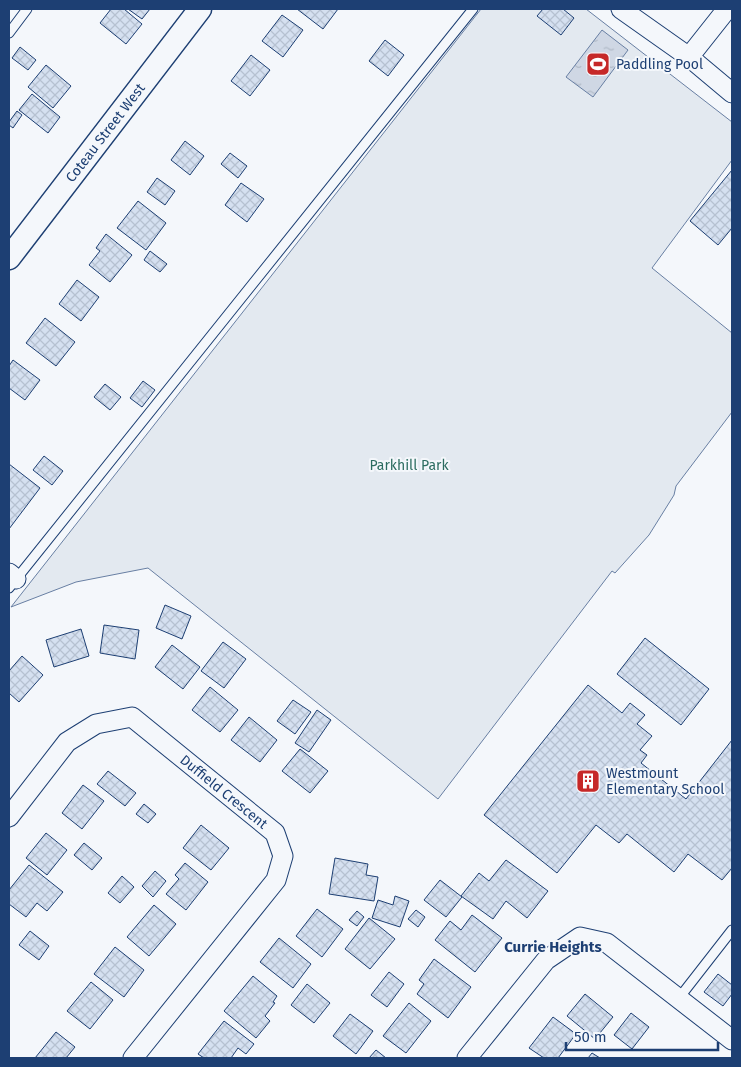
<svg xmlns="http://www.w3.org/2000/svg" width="741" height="1067" font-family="'Fira Sans',sans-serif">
	<defs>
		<pattern id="water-ripples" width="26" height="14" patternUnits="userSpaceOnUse" patternTransform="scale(1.25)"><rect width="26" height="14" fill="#cfd7e4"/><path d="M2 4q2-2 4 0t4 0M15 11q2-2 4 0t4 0" fill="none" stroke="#b1bac7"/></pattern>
		<pattern id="building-cross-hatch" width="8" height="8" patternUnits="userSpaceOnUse" patternTransform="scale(1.25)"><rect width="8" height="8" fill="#d5e0f0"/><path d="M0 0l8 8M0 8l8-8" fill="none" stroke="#b6c1d1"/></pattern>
	</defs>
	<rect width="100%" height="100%" fill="#f4f7fb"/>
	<path fill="#e3e9f0" stroke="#687fa3" d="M481,9H586L732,122V160L652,268L732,333V412L676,486L674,495L649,535L615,573L612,571L438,799L148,568L76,582L11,607Z"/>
	<path fill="url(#water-ripples)" stroke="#687fa3" d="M602,30L628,50L593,97L566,77Z"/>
	<g fill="url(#building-cross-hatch)" stroke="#1d3f73">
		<path d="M111,9H124L142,24L126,44L100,23Z"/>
		<path d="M128,9H150L142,19Z"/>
		<path d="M297,9H338L323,29Z"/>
		<path d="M543,9H563L574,18L561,35L537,16Z"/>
		<path d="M282,15L303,30L283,57L262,41Z"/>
		<path d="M385,40L404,55L388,76L369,61Z"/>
		<path d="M20,47L36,60L28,70L12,58Z"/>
		<path d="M251,55L270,70L250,96L231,81Z"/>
		<path d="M46,65L71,86L53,108L28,87Z"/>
		<path d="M32,94L60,117L48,133L19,110Z"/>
		<path d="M17,111L22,115L13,128L9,125V122Z"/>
		<path d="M185,141L204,156L190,175L171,160Z"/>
		<path d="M230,153L247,166L238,178L221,164Z"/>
		<path d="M732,170V228L718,245L690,221Z"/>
		<path d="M157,178L175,191L165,205L147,192Z"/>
		<path d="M241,183L264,199L247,222L225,205Z"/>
		<path d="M138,201L166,223L146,250L117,228Z"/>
		<path d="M106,234L132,255L110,282L89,265L100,251L96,248Z"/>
		<path d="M150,251L167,264L160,272L144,260Z"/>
		<path d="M77,280L99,297L81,321L59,304Z"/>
		<path d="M45,318L75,342L56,366L26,343Z"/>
		<path d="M13,360L40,380L25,400L9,388V366Z"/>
		<path d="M143,381L155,390L142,407L130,398Z"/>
		<path d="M105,384L121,397L110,410L94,397Z"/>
		<path d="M44,456L63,471L52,485L33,470Z"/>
		<path d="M9,464L40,488L9,529Z"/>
		<path d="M165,605L191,616L182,639L156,628Z"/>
		<path d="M104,625L139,630L135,659L100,653Z"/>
		<path d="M81,629L89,656L54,667L46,640Z"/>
		<path d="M645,638L709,689L681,725L617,674Z"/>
		<path d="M223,642L246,659L224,688L201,671Z"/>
		<path d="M172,645L200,667L183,689L155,667Z"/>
		<path d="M22,656L43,675L19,702L9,693V671Z"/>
		<path d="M588,685L622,713L630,703L645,715L637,724L652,736L640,750L647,755L641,763L686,799L732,740V868L722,880L688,854L674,872L627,834L619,843L596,825L557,873L484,815Z"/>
		<path d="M210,687L238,710L220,732L192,710Z"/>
		<path d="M293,700L311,712L295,734L277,721Z"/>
		<path d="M317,710L331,720L309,752L295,743Z"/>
		<path d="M249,717L277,740L260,762L231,740Z"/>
		<path d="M300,749L328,771L310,793L282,771Z"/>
		<path d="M108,771L136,793L125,806L97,784Z"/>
		<path d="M83,785L104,801L82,829L62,813Z"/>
		<path d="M144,804L156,814L148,823L136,814Z"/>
		<path d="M201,825L229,848L211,870L183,848Z"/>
		<path d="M46,833L67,850L47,875L26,858Z"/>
		<path d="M84,843L102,858L92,870L74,855Z"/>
		<path d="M335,858L368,864L366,875L378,877L374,901L329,894Z"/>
		<path d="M506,860L548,891L527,918L506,901L493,919L461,896L479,873L489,881Z"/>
		<path d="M185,863L208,882L186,910L166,894L179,879L175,875Z"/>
		<path d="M29,865L63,892L47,911L37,903L26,917L9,904V890Z"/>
		<path d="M155,871L166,881L153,897L142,886Z"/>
		<path d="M122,876L134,887L120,903L108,893Z"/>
		<path d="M440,880L462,897L446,917L424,900Z"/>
		<path d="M395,896L409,901L400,927L372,918L378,900L393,905Z"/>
		<path d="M154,905L176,924L149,956L127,937Z"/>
		<path d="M317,909L343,929L322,957L296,936Z"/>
		<path d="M416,910L425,917L418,927L408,919Z"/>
		<path d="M357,911L364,917L357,926L349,920Z"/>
		<path d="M472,915L502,938L475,972L435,940L450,921L461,930Z"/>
		<path d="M369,918L395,939L370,969L345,949Z"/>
		<path d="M30,931L49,946L39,960L19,945Z"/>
		<path d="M279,938L311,964L293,988L260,962Z"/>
		<path d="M115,947L144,970L124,997L94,974Z"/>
		<path d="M434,959L471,987L448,1018L417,994L424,984L419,980Z"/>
		<path d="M389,972L404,984L387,1007L371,995Z"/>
		<path d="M718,974L732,985V994L723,1006L704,992Z"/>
		<path d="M253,976L277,996L273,1002L275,1003L265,1016L270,1021L256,1038L224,1011Z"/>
		<path d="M91,982L113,1000L90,1029L67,1011Z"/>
		<path d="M307,984L330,1003L314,1023L291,1005Z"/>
		<path d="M585,994L613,1017L595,1039L567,1016Z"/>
		<path d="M409,1003L431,1021L406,1053L383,1036Z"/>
		<path d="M631,1013L649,1027L632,1049L614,1035Z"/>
		<path d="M350,1014L373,1031L356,1054L333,1036Z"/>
		<path d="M553,1017L576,1034L558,1058H544L529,1048Z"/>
		<path d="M224,1021L254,1044L246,1054L238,1048L231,1058H204L198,1054Z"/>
		<path d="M56,1032L75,1047L66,1058H35Z"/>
		<path d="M376,1050L386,1058H369Z"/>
		<path d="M592,1053L600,1058H588Z"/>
	</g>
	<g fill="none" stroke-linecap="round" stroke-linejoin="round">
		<g stroke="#1d3f73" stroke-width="11">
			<g id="service">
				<path d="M9,33L27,9"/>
				<path d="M9,588L473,9"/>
				<path d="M679,998L732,930"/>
			</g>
		</g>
		<g stroke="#1d3f73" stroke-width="21">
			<g id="minor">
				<path d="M621,9L689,57L732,93"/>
				<path d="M689,57L727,9"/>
				<path d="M9,573L16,579"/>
				<path id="s1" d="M9,817L67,742L96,724L132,717L275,833L283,856L276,880L133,1058"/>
				<path d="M467,1058L546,960L580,937L607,943L732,1040"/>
			</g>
		</g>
		<g stroke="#1d3f73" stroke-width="25">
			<g id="tertiary">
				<path id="s2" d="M9,258L200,9"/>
			</g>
		</g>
		<use href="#service" stroke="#f4f7fb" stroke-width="9"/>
		<use href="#minor" stroke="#f4f7fb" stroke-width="19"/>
		<use href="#tertiary" stroke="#f4f7fb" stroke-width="22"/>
	</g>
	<defs>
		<g id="stadium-square" transform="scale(1.25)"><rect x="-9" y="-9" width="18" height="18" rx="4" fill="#c62828" stroke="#f4f7fb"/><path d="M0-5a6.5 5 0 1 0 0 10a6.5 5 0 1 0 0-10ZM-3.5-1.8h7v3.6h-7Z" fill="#fff"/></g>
		<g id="building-square" transform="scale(1.25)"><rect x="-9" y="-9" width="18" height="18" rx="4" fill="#c62828" stroke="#f4f7fb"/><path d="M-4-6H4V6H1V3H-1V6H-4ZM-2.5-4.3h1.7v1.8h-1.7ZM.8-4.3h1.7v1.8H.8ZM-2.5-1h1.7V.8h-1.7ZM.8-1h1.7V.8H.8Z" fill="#fff"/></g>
	</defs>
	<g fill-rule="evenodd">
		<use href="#stadium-square" x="598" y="64"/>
		<use href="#building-square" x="588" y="781"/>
	</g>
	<g text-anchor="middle" stroke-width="4" stroke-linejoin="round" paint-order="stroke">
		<g font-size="14" fill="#1d3f73" stroke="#f4f7fb" text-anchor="start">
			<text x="616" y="69">Paddling Pool</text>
			<text x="606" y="778">Westmount<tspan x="606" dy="16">Elementary School</tspan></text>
		</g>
		<g font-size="14" fill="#1d3f73" stroke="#f4f7fb">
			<text dy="5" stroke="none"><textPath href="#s2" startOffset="158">Coteau Street West</textPath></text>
			<text dy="5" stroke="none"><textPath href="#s1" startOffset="284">Duffield Crescent</textPath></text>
		</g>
		<g font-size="14" fill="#2c6c60" stroke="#f4f7fb">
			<text x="409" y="470">Parkhill Park</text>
		</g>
		<g font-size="15" font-weight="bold" fill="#1d3f73" stroke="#f4f7fb">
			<text x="553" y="952">Currie Heights</text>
		</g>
	</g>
	<rect width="741" height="1067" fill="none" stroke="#1d3f73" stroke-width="20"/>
	<path d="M566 1042v8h152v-8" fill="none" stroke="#1d3f73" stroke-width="2.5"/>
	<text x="574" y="1042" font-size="15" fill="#1d3f73" stroke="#f4f7fb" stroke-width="4" paint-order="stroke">50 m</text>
</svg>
